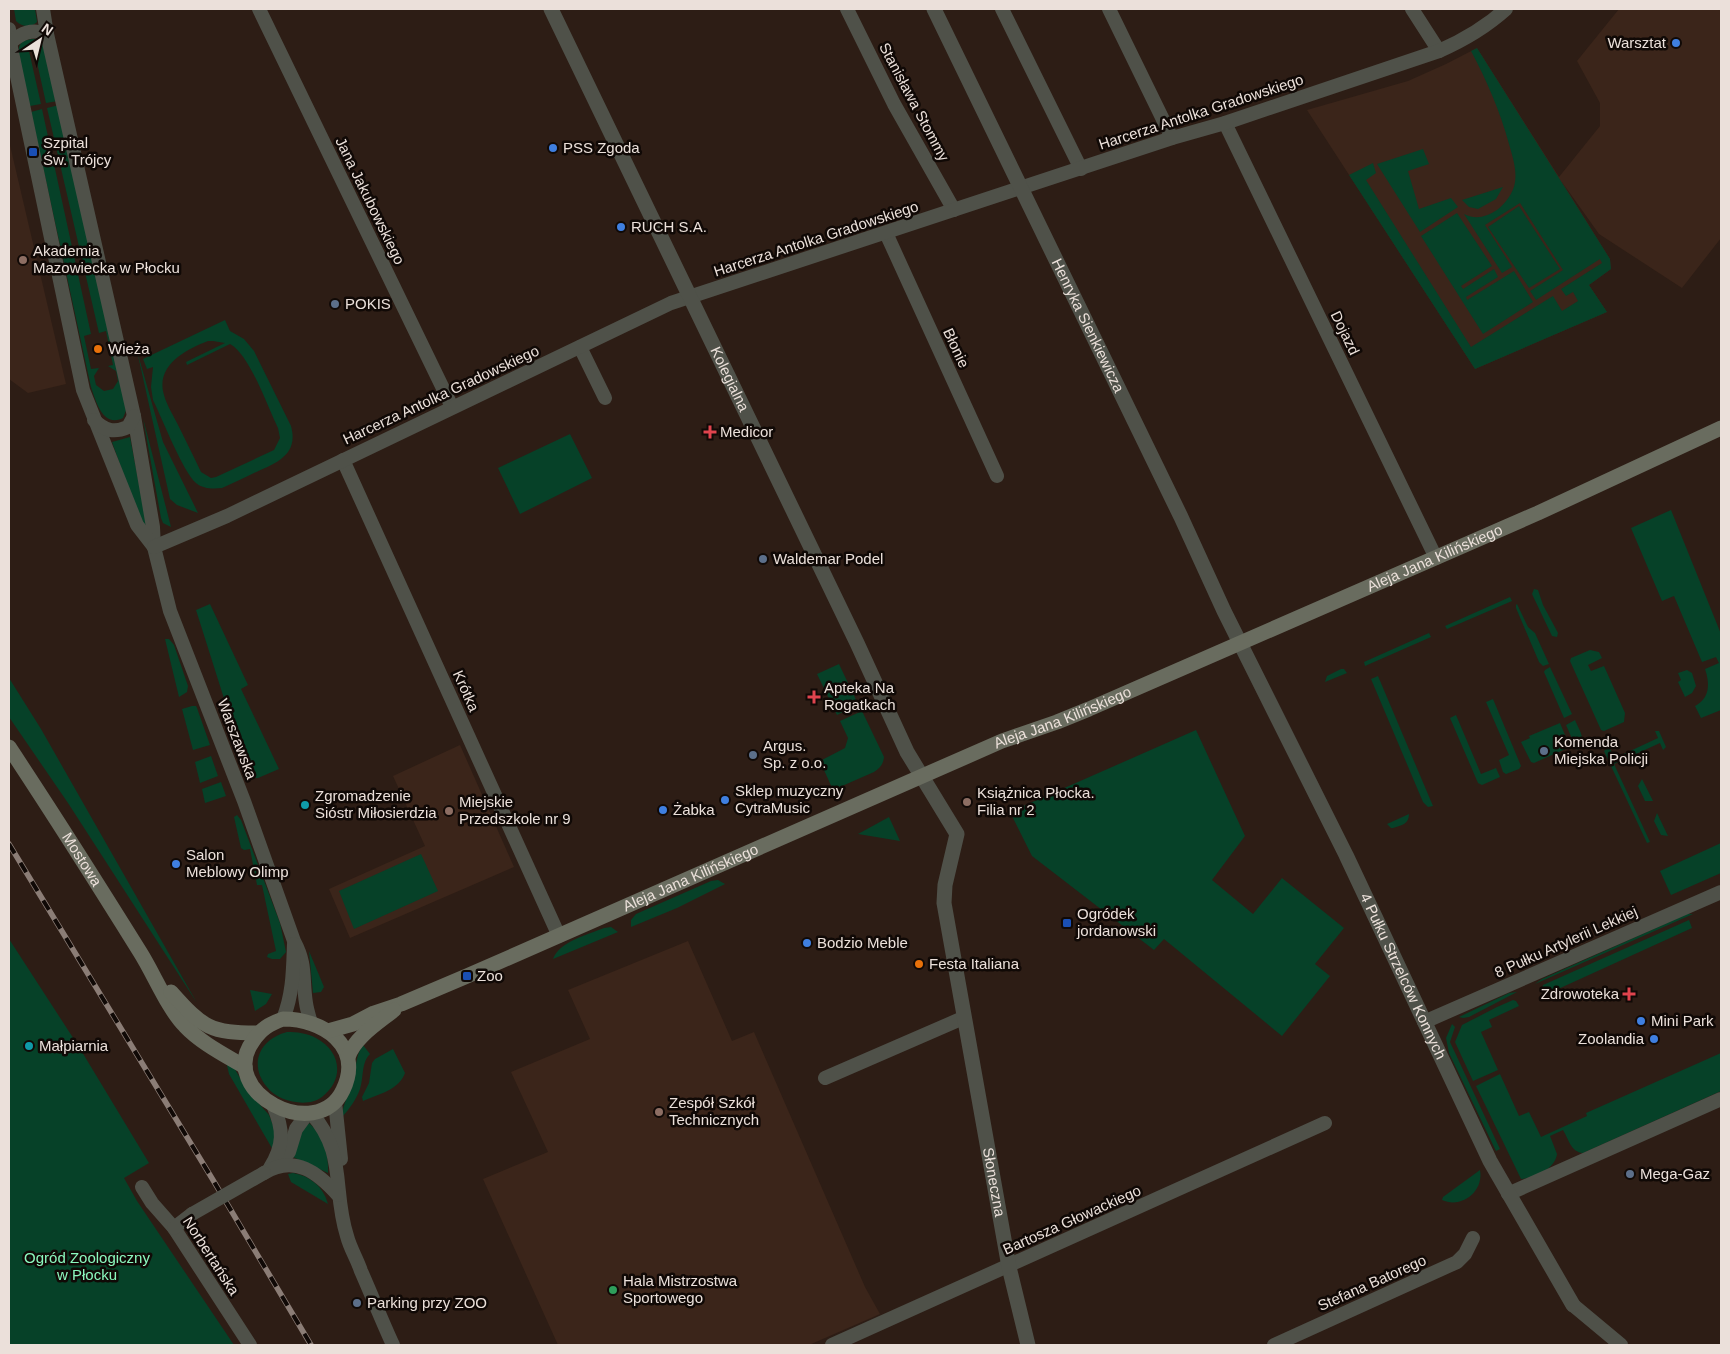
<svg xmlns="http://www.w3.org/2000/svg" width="1730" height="1354" font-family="Arial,sans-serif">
	<rect width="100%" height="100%" fill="#2d1d15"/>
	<g fill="#3b251a">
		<path d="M1619,9H1719L1721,10V238L1682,288L1599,234L1562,182L1610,259L1611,269L1589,285L1607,312L1475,369L1307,110L1408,81L1446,64L1477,48L1559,177L1600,126V103L1577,61Z"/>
		<path d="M9,141L66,384L28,393L9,379Z"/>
		<path d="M460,745L514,867L350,938L329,889L425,846L393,776Z"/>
		<path d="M688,941L732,1041L754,1032L865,1287L880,1314L809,1345H558L483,1179L548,1152L511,1072L590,1039L568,990Z"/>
	</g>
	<g fill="#064128" fill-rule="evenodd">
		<path d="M14,9H35L37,22C31,28 22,27 16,21Z"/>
		<path d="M36,39L41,42L44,46L58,101L46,103L34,49L29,51L41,104L30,106C28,96 17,56 19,47C21,40 29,39 36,39Z"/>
		<path d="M1477,48L1610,259L1611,269L1589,285L1607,312L1475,369L1349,175L1373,163L1376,173L1366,180L1471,347L1553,296L1562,311L1578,301L1573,292L1566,296L1561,289L1602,263L1600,259L1536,300L1530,291L1563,270L1520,203L1485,225L1512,267L1502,273L1464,214C1476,220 1486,217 1497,210C1505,204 1514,192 1515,182C1517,169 1512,155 1509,144C1500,111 1487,81 1471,51Z"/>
		<path d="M59,105L127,408L123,418C103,428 96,402 91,387L31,112L42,109L91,334L84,336L91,369L99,368L94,376L96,385L104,391L113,389L118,381L116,371L108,366L113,365L106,331L99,333L47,108Z"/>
		<path d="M1423,149L1429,164L1408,171L1419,209L1451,198L1458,207L1420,232L1377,164Z"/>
		<path d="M1503,187L1496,199L1478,209L1469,207L1462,200Z"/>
		<path d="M1519,206L1560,269L1529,288L1488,227Z"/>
		<path d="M1457,213L1492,266L1461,286L1463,289L1494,269L1498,277L1466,297L1467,300L1514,271L1533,302L1483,334L1421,236Z"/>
		<path d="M225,320L230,331L244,339L254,351L291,426C299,455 276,463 254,473C244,478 233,483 222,488C213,489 203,489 196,483C183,472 162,418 153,400L151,387L153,367L147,369L143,359ZM208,341H213L225,343L186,362L187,365L230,344C250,355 267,406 278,428L280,438L274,450L216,477L211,478L201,472C193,455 185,439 177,423C172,413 165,402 163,391C158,364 187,349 208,341Z"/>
		<path d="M137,351L163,442L198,513L177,505L170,499Z"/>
		<path d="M143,418L171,527L163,523L161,518Z"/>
		<path d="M570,434L592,478L520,514L498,468Z"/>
		<path d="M130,437L147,526L145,528L134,504L112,442Z"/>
		<path d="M1671,510L1721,634V710L1701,718L1695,706C1710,698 1710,684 1705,669L1719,663L1716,657L1702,662L1674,596L1662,601L1631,528Z"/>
		<path d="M1534,589L1538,590L1543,605L1558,633L1557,637L1552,636L1532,594Z"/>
		<path d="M1510,597L1512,601L1447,629L1445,626Z"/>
		<path d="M210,604L248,685L241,689L279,769L258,778H255L252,775L227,708L196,610Z"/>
		<path d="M1517,604L1528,627L1535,633L1549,664L1543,666L1539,662L1516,608V605Z"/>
		<path d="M1429,633L1431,637L1365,666L1364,662Z"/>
		<path d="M165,639H169L174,645L188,686L187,692L179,697Z"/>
		<path d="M1590,650L1599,652L1602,658L1588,665L1591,671L1604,666L1625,713L1624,722L1604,731L1601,730L1570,661L1571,658Z"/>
		<path d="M839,664L858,704L837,715L817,674Z"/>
		<path d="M1550,667L1572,714L1564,718L1544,672L1545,670Z"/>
		<path d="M1341,669H1344L1347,673L1325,682L1327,676Z"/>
		<path d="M1687,670L1692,673L1696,686L1692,693L1685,697L1678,682L1681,680L1678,673Z"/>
		<path d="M1378,676L1433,806L1428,807L1423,802L1371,679Z"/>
		<path d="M9,678L41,729L197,1003L68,803L9,717Z"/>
		<path d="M1493,699L1521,766L1519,769L1506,774L1503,772L1499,760L1509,755L1486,702Z"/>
		<path d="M192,706H196L197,708L210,745L193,750L182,709Z"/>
		<path d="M862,711L884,757C883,765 880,768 874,772L833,790L820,761L845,748L848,738L840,721Z"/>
		<path d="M1456,715L1481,774L1496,768L1500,777L1482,785L1478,783L1450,718Z"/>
		<path d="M1575,720C1579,730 1588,741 1577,750L1566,725Z"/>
		<path d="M1560,723L1570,747L1534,763L1531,762L1521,742L1530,738L1529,736Z"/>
		<path d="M1196,730L1245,836L1212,880L1253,914L1282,878L1344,928L1315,964L1330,976L1282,1036L1164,939L1154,950L1032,856L1010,812Z"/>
		<path d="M1655,731H1659L1666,747L1663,750L1660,743L1614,764L1650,842L1647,843L1604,751L1609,747L1615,758L1658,738Z"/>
		<path d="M211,756L218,776L200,783L195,762Z"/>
		<path d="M1642,779L1653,801H1645L1638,786Z"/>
		<path d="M221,782L226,796L205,803L202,789Z"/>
		<path d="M1657,813L1668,836L1661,835L1654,821Z"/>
		<path d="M1409,814C1409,824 1402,825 1393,828H1391L1387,824Z"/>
		<path d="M237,815L241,820L280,923L286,952L280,959H272L267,957L268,954L276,951L262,885H257L250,849L244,850L241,848L234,817Z"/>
		<path d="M889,817L900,841L858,834Z"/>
		<path d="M1721,843V873L1671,895L1660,871Z"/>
		<path d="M421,854L438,891L354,929L339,891Z"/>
		<path d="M718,880L725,884L677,908L631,927V920L636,914L711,881Z"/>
		<path d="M1687,914H1693L1535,984L1542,979Z"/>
		<path d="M1689,920L1692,928L1545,995L1542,988L1543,985Z"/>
		<path d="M611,927L618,932L553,959C560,941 587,935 604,928Z"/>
		<path d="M9,939L79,1047L149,1163L124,1178L137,1201L234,1345H9Z"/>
		<path d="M309,951L324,987L321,992L313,993Z"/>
		<path d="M250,990L272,994L266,1004L255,1011Z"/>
		<path d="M1517,992L1469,1017L1463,1018L1459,1017L1509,993Z"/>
		<path d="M1513,1000L1516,1001L1519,1006L1489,1020L1492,1027L1481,1032L1498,1070L1473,1081L1455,1042L1462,1025L1497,1007Z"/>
		<path d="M1452,1024L1455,1027L1450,1042L1500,1149L1496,1151L1449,1053L1446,1038Z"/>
		<path d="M287,1032C297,1032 307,1033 316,1038C341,1051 345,1079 322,1097C308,1108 278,1102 267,1087C248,1064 260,1039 287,1032Z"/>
		<path d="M363,1045L370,1054C361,1063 364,1077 360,1089C356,1100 350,1108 342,1117C343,1101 349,1097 353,1083C357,1069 354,1058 363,1045Z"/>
		<path d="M393,1049L405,1073C399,1090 379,1094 363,1101L362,1097L369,1083L372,1063L375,1059Z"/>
		<path d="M1721,1053V1091L1583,1153C1571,1152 1569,1140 1563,1130L1550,1136L1557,1154C1555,1169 1535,1178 1521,1179L1476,1086L1500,1074L1519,1116L1529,1112L1541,1137L1587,1116L1586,1113Z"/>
		<path d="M226,1061L233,1066L247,1090L269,1115L275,1130L273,1150L229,1074Z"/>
		<path d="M309,1123C323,1135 329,1154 328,1173L293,1157L303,1129Z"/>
		<path d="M1480,1170C1484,1191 1462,1209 1442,1200L1443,1197Z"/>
		<path d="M293,1173C310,1176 323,1186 328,1204L291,1182L288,1174Z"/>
	</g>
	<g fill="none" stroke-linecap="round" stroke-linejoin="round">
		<g stroke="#4f5149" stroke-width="14">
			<path d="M43,9L47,34L134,416L153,527L154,547L170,611L244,801L294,941C307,965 302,979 306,1003C307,1010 309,1016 311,1023"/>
			<path d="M259,9L452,407"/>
			<path d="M847,9L894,104L954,210"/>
			<path d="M1002,9L1081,169"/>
			<path d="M1109,9L1172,138"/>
			<path d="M1412,9L1439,51"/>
			<path d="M9,29L10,43L83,390L137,525L154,547"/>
			<path d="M10,43C21,33 32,28 47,34"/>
			<path d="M1225,123L1436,558"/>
			<path d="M886,233L997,476"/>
			<path d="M580,347L605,398"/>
			<path d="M94,420C105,431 114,433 128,427L134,416"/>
			<path d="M343,460L559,936"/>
			<path d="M154,547L227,516L671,303L1172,138L1225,123L1439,51C1464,40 1486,27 1506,9"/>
			<path d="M283,1019C293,994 293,971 294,944"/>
			<path d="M1424,1022L1721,892"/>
			<path d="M825,1078L963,1018"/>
			<path d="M335,1102L341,1159"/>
			<path d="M311,1113C347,1153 332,1190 347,1236C350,1248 357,1259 361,1271C372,1296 382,1321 393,1345"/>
			<path d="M281,1163L289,1152L296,1129L307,1114"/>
			<path d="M270,1168C284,1145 284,1130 273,1105"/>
			<path d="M264,1173C295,1154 318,1173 338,1195"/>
			<path d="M142,1187L152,1203L174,1228L250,1345"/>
			<path d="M1508,1194L1721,1099"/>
			<path d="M174,1228L192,1214"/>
			<path d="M1573,1305L1621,1345"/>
			<path d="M832,1345L1325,1123"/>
			<path d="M1274,1345L1457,1262L1465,1254L1473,1238"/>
		</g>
		<g stroke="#4f5149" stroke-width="15">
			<path id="s1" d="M551,9L857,643L907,752L957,834L945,885L944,903L1009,1267L1028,1345"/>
			<path id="s2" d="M934,9L1181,517L1224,611L1346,855L1490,1161L1573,1305"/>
		</g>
		<g stroke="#696c5f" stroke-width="15">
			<path id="s3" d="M9,747C54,815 97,883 140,952C154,974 168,1009 185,1026C201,1043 225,1055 245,1067"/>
			<path d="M171,992C203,1028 210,1033 259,1033"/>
			<path d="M283,1019C323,1019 364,1046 343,1090C317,1145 216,1092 253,1041C261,1029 269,1024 283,1019Z"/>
			<path id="s4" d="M328,1031L353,1024L374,1013L401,1004L467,976L1002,741L1057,722L1089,709L1538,513L1721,428"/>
			<path d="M348,1057C355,1037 378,1023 394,1010"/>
		</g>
		<g stroke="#8b7d76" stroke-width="5.5">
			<path id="rail" d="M9,844L213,1180L311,1345"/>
		</g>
		<use href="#rail" stroke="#100906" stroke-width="4" stroke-dasharray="11" stroke-linecap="butt"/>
		<path stroke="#4f5149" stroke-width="14" d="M192,1214L264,1173"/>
	</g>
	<g fill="#3f7fe0" stroke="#100906" stroke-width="2">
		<circle cx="1676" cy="43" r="5"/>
		<circle cx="553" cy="148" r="5"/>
		<circle cx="621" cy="227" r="5"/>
		<circle cx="725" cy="800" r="5"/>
		<circle cx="663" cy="810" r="5"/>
		<circle cx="176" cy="864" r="5"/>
		<circle cx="807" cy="943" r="5"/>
		<circle cx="1641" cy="1021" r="5"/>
		<circle cx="1654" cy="1039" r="5"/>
	</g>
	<g fill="#1a4fb4" stroke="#100906" stroke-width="2">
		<rect x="28" y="147" width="10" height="10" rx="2.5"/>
		<rect x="1062" y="918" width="10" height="10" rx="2.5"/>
		<rect x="462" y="971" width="10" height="10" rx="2.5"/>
	</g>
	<g fill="#8d6e63" stroke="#100906" stroke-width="2">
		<circle cx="23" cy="260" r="5"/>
		<circle cx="967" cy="802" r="5"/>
		<circle cx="449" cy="811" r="5"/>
		<circle cx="659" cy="1112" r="5"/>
	</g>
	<g fill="#5c6f8a" stroke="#100906" stroke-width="2">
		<circle cx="335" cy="304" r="5"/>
		<circle cx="763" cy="559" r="5"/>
		<circle cx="1544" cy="751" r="5"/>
		<circle cx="753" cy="755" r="5"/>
		<circle cx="1630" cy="1174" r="5"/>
		<circle cx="357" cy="1303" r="5"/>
	</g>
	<g fill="#e8710a" stroke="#100906" stroke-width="2">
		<circle cx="98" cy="349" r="5"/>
		<circle cx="919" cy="964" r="5"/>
	</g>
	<g fill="#e0444e" stroke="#100906" stroke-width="2">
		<path d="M707.5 424.5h5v5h5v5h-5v5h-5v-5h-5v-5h5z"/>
		<path d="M811.5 689.5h5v5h5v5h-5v5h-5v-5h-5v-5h5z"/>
		<path d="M1626.5 986.5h5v5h5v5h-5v5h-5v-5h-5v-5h5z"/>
	</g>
	<g fill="#0f9aa8" stroke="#100906" stroke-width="2">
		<circle cx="305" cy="805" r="5"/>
		<circle cx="29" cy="1046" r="5"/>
	</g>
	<circle fill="#2e9e5b" stroke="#100906" stroke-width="2" cx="613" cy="1290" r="5"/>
	<g text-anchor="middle" stroke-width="5" stroke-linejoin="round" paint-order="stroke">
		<g font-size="15" fill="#ebe0da" stroke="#100906" text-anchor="start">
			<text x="1666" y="48" text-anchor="end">Warsztat</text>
			<text x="43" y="148">Szpital<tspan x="43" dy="17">Św. Trójcy</tspan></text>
			<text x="563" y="153">PSS Zgoda</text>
			<text x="631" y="232">RUCH S.A.</text>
			<text x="33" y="256">Akademia<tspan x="33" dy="17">Mazowiecka w Płocku</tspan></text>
			<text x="345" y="309">POKIS</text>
			<text x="108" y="354">Wieża</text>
			<text x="720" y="437">Medicor</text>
			<text x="773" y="564">Waldemar Podel</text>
			<text x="824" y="693">Apteka Na<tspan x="824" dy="17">Rogatkach</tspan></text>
			<text x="1554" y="747">Komenda<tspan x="1554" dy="17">Miejska Policji</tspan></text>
			<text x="763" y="751">Argus.<tspan x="763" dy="17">Sp. z o.o.</tspan></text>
			<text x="735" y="796">Sklep muzyczny<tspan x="735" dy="17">CytraMusic</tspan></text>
			<text x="977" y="798">Książnica Płocka.<tspan x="977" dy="17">Filia nr 2</tspan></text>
			<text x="315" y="801">Zgromadzenie<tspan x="315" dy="17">Sióstr Miłosierdzia</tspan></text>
			<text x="459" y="807">Miejskie<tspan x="459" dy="17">Przedszkole nr 9</tspan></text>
			<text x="673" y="815">Żabka</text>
			<text x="186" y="860">Salon<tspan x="186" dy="17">Meblowy Olimp</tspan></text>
			<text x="1077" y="919">Ogródek<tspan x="1077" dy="17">jordanowski</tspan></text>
			<text x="817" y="948">Bodzio Meble</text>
			<text x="929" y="969">Festa Italiana</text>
			<text x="477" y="981">Zoo</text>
			<text x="1619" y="999" text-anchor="end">Zdrowoteka</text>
			<text x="1651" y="1026">Mini Park</text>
			<text x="1644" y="1044" text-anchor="end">Zoolandia</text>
			<text x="39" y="1051">Małpiarnia</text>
			<text x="669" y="1108">Zespół Szkół<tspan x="669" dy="17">Technicznych</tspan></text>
			<text x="1640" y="1179">Mega-Gaz</text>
			<text x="623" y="1286">Hala Mistrzostwa<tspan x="623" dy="17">Sportowego</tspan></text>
			<text x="367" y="1308">Parking przy ZOO</text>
		</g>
		<g font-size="15" fill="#ebe0da" stroke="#100906">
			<text transform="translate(914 102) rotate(62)" y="5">Stanisława Stommy</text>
			<text transform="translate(1201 112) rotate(-18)" y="5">Harcerza Antolka Gradowskiego</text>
			<text transform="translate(370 201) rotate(64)" y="5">Jana Jakubowskiego</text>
			<text transform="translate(816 239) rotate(-18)" y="5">Harcerza Antolka Gradowskiego</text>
			<text dy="5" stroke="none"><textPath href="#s2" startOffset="352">Henryka Sienkiewicza</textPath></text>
			<text transform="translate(1345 333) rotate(64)" y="5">Dojazd</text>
			<text transform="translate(956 348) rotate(65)" y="5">Błonie</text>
			<text dy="5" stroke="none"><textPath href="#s1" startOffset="411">Kolegialna</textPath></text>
			<text transform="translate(441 395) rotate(-25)" y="5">Harcerza Antolka Gradowskiego</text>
			<text dy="5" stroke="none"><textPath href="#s4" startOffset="1204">Aleja Jana Kilińskiego</textPath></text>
			<text transform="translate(466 691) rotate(66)" y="5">Krótka</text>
			<text dy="5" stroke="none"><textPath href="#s4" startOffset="799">Aleja Jana Kilińskiego</textPath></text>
			<text transform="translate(237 739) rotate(69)" y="5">Warszawska</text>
			<text dy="5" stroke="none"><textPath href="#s3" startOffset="134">Mostowa</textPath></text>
			<text dy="5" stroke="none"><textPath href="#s4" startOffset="394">Aleja Jana Kilińskiego</textPath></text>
			<text transform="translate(1566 942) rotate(-24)" y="5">8 Pułku Artylerii Lekkiej</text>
			<text dy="5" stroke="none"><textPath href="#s2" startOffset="1075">4 Pułku Strzelców Konnych</textPath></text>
			<text dy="5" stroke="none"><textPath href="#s1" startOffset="1274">Słoneczna</textPath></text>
			<text transform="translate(1072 1220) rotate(-24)" y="5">Bartosza Głowackiego</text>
			<text transform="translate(211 1256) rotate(57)" y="5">Norbertańska</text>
			<text transform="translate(1372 1283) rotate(-24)" y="5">Stefana Batorego</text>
		</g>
		<g font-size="15" fill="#8bf8be" stroke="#100906">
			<text x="87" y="1263">Ogród Zoologiczny<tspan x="87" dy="17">w Płocku</tspan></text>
		</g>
	</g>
	<rect width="1730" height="1354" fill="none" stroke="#ebe0da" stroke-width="20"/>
	<g transform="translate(40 40) rotate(35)" stroke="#100906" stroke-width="4" paint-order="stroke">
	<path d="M0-4L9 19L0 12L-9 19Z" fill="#ebe0da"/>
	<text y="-8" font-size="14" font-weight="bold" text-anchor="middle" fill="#ebe0da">N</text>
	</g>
</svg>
